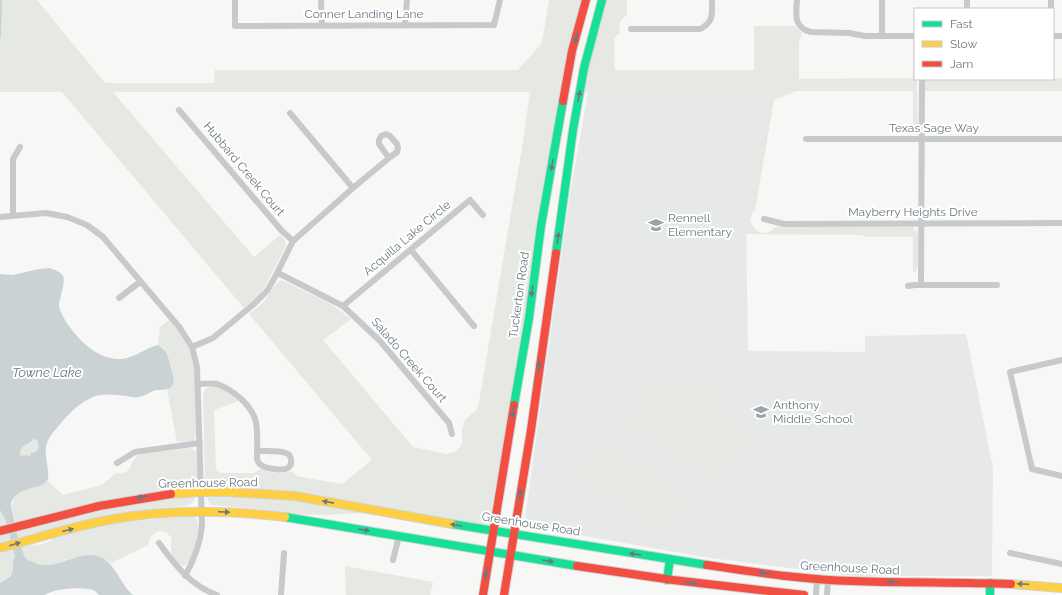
<svg xmlns="http://www.w3.org/2000/svg" width="1062" height="595" font-family="Raleway,sans-serif">
	<rect width="100%" height="100%" fill="#f7f7f6"/>
	<path fill="#e7e8e8" d="M769,91L746,220L748,351L865,352V336L966,334L993,468L992,576H854L703,557L524,525L570,194L588,92Z"/>
	<g fill="#e6e8e4">
		<path d="M0,0H37L105,83H214L215,70H518L542,43L549,0H582L568,54L561,88L537,227L529,292L491,517L489,521L485,522V524L480,525L424,515L361,513L323,515L292,514L260,509L210,505V501H208L205,482L203,393L206,388C218,383 231,393 239,401L214,410L216,470L220,473H254L262,468C270,474 283,474 292,471L296,476L342,484L372,460L249,314C253,311 258,307 262,304C268,297 275,282 282,280L331,304L351,319L323,340L413,447L447,454L457,451L462,443V430L465,420L478,408L522,148L530,92H113L254,257L280,235L285,240L286,246L264,288L259,295L244,308L62,92H0Z"/>
		<path d="M605,0H627V15L620,21L619,29L620,33L614,38L615,70H754V26H795L802,33L799,41V79L913,78V39L915,40V79H917L918,129L913,134V91H796L774,100L755,211L754,210L750,219C753,233 766,238 775,227H913L914,231H917L918,235V266L915,272H913V237H864L863,235L746,234V220L769,91L583,92Z"/>
		<path d="M1053,78H1062V91H925V79Z"/>
		<path d="M169,320C177,329 186,339 190,351C199,376 196,409 197,435L193,441L177,442L167,389L171,387L164,348L158,345L160,327Z"/>
		<path d="M654,372L684,391L696,375L728,402L721,415L752,435L720,485L623,422Z"/>
		<path d="M33,439L37,440L39,446L36,452L30,457L21,456L20,454C21,445 27,445 33,439Z"/>
		<path d="M602,440L690,494L665,534L578,480Z"/>
		<path d="M190,448L196,451C198,467 201,489 192,503L187,506L167,507L140,511L91,521L30,536L33,546L52,541V538L93,527L123,522L190,516L194,517L199,524C198,531 193,574 179,564C177,562 173,557 172,554C169,548 174,542 170,536C161,525 150,534 148,545L111,563C102,558 92,555 82,556C63,558 52,572 32,562C29,560 27,559 25,557C20,550 19,541 18,534C13,516 4,495 28,488C35,486 42,485 48,481L63,495L102,485L116,473C133,476 128,462 139,455Z"/>
		<path d="M0,510L5,519L15,556L13,562V569L10,576L0,583V554L3,553L0,543Z"/>
		<path d="M345,566L433,582L430,595H346Z"/>
	</g>
	<path fill="#cbd2d4" fill-rule="evenodd" d="M50,268C55,270 60,271 63,276C66,283 59,298 59,306C60,312 63,316 65,320C77,339 97,360 121,359C135,358 145,348 158,345C167,350 168,356 170,365C172,372 178,385 168,389C164,390 160,390 156,390C150,392 145,396 139,397C136,398 131,397 127,396C114,395 101,392 89,399C76,405 65,418 56,429C51,434 47,441 46,447C44,457 52,477 46,482C40,488 25,487 16,495C14,497 12,500 11,503C11,510 21,553 26,558C27,560 31,561 33,562C56,574 77,548 100,557C116,564 120,584 133,595H99C98,594 96,592 95,591C85,586 54,588 45,595H0V583L11,576L13,569V562L15,556L5,519L0,510V274L13,275L39,269ZM33,439L37,440L39,446L36,452L31,453L30,457L27,455L21,456L20,454C21,446 25,445 31,442Z"/>
	<g fill="none" stroke-linecap="round" stroke-linejoin="round">
		<path stroke="#cbd2d4" stroke-width="2" d="M0,37L1,0"/>
		<g stroke="#d3d4d4" stroke-width="10">
			<g id="fast">
				<path d="M556,253L573,130L584,68L602,0"/>
				<path d="M514,405L529,318L541,226L563,101"/>
				<path d="M285,517L577,566"/>
				<path d="M452,524L707,565"/>
				<path d="M667,580L670,559"/>
				<path d="M990,583V595"/>
			</g>
		</g>
		<g stroke="#d3d4d4" stroke-width="10">
			<g id="slow">
				<path d="M171,494L201,492H228L295,496L452,524"/>
				<path d="M0,548C34,539 68,528 103,521C162,509 226,510 285,517"/>
				<path d="M1011,584L1062,588"/>
			</g>
		</g>
		<g stroke="#d3d4d4" stroke-width="10">
			<g id="jam">
				<path d="M563,101L572,51L586,0"/>
				<path d="M0,531L99,506L171,494"/>
				<path d="M707,565C755,572 803,580 852,581C905,583 958,582 1011,584"/>
				<path d="M577,566L673,580L804,595"/>
				<path d="M483,595L514,405"/>
				<path d="M504,595L531,430L556,253"/>
			</g>
		</g>
		<g stroke="#c8c9ca" stroke-width="6">
			<path d="M235,0V26L494,25L500,0"/>
			<path d="M321,0L322,25"/>
			<path d="M797,0C796,14 793,27 811,32L849,33L865,36H915"/>
			<path d="M967,9V0"/>
			<path d="M1051,9V0"/>
			<path d="M405,25L407,0"/>
			<path d="M631,29H700C714,22 712,14 712,0"/>
			<path d="M882,35V0"/>
			<path d="M1053,36H1062"/>
			<path d="M179,110L281,230L293,241"/>
			<path d="M290,113L353,188"/>
			<path d="M806,139H1062"/>
			<path d="M13,215V159L20,147"/>
			<path d="M0,217L46,213L67,217L87,225L103,237L180,328L192,347L197,367L202,526C200,545 194,560 185,576"/>
			<path d="M764,219L784,224L1062,223"/>
			<path d="M411,250L474,326"/>
			<path d="M278,273L343,306L380,341L449,423L452,434"/>
			<path d="M921,285L922,79"/>
			<path d="M908,286L915,285H997"/>
			<path d="M119,298L140,282"/>
			<path d="M343,306L470,200L483,215"/>
			<path d="M192,347L213,338L254,304L267,291L275,277L293,241L353,188L389,158L397,152L398,148L397,144L390,136L386,134L381,136L379,140V144L389,158"/>
			<path d="M1062,360L1010,372L1032,469L1062,476"/>
			<path d="M198,384C204,384 211,383 217,384C232,389 252,405 256,422C258,433 257,447 257,459C258,462 260,465 263,466C268,469 283,471 288,468C293,464 292,455 286,453C278,450 266,451 257,451"/>
			<path d="M117,463L135,452L200,443"/>
			<path d="M159,543C175,565 191,586 217,595"/>
			<path d="M1010,553L1062,564"/>
			<path d="M393,560L399,536"/>
			<path d="M281,595L284,553"/>
			<path d="M816,595L817,580"/>
			<path d="M827,595L828,581"/>
		</g>
		<use href="#fast" stroke="#16e098" stroke-width="8"/>
		<use href="#slow" stroke="#ffcf43" stroke-width="8"/>
		<use href="#jam" stroke="#f24e42" stroke-width="8"/>
	</g>
	<defs><path id="oneway-solid" d="M-6-.8H1V-3.2L6.5 0L1 3.2V.8H-6Z"/></defs>
	<g fill="#6b7882">
		<use href="#oneway-solid" transform="translate(576 38) rotate(105)"/>
		<use href="#oneway-solid" transform="translate(579 96) rotate(-80)"/>
		<use href="#oneway-solid" transform="translate(552 165) rotate(101)"/>
		<use href="#oneway-solid" transform="translate(558 238) rotate(-82)"/>
		<use href="#oneway-solid" transform="translate(532 291) rotate(98)"/>
		<use href="#oneway-solid" transform="translate(539 367) rotate(-82)"/>
		<use href="#oneway-solid" transform="translate(513 412) rotate(100)"/>
		<use href="#oneway-solid" transform="translate(520 495) rotate(-81)"/>
		<use href="#oneway-solid" transform="translate(142 497) rotate(171)"/>
		<use href="#oneway-solid" transform="translate(328 502) rotate(-169)"/>
		<use href="#oneway-solid" transform="translate(224 512) rotate(2)"/>
		<use href="#oneway-solid" transform="translate(456 525) rotate(-171)"/>
		<use href="#oneway-solid" transform="translate(68 530) rotate(-14)"/>
		<use href="#oneway-solid" transform="translate(364 530) rotate(9)"/>
		<use href="#oneway-solid" transform="translate(15 544) rotate(-16)"/>
		<use href="#oneway-solid" transform="translate(635 554) rotate(-171)"/>
		<use href="#oneway-solid" transform="translate(548 561) rotate(9)"/>
		<use href="#oneway-solid" transform="translate(486 573) rotate(98)"/>
		<use href="#oneway-solid" transform="translate(764 573) rotate(-172)"/>
		<use href="#oneway-solid" transform="translate(893 582) rotate(-179)"/>
		<use href="#oneway-solid" transform="translate(691 583) rotate(8)"/>
		<use href="#oneway-solid" transform="translate(1023 584) rotate(-177)"/>
	</g>
	<defs>
		<g id="school-bare" transform="scale(1.2)"><path d="M0-5L7-2L0 1L-7-2ZM-4 1L0 2.5L4 1V4Q0 6-4 4Z" fill="#9ca4ab" stroke="#fff" stroke-width="2.5" paint-order="stroke"/></g>
	</defs>
	<g fill-rule="evenodd">
		<use href="#school-bare" x="656" y="225"/>
		<use href="#school-bare" x="761" y="412"/>
	</g>
	<g text-anchor="middle" stroke-width="4" stroke-linejoin="round" paint-order="stroke">
		<g font-size="12" fill="#6b7882" stroke="#fff">
			<text x="364" y="18">Conner Landing Lane</text>
			<text x="934" y="132">Texas Sage Way</text>
			<text transform="translate(244 169) rotate(50)" y="4">Hubbard Creek Court</text>
			<text x="913" y="216">Mayberry Heights Drive</text>
			<text transform="translate(407 238) rotate(-40)" y="4">Acquilla Lake Circle</text>
			<text transform="translate(519 295) rotate(-82)" y="4">Tuckerton Road</text>
			<text transform="translate(409 360) rotate(49)" y="4">Salado Creek Court</text>
			<text transform="translate(208 483) rotate(-1)" y="4">Greenhouse Road</text>
			<text transform="translate(531 524) rotate(9)" y="4">Greenhouse Road</text>
			<text transform="translate(850 568) rotate(3)" y="4">Greenhouse Road</text>
		</g>
		<g font-size="12" fill="#6b7882" stroke="#fff" text-anchor="start">
			<text x="668" y="222">Rennell<tspan x="668" dy="14">Elementary</tspan></text>
			<text x="773" y="409">Anthony<tspan x="773" dy="14">Middle School</tspan></text>
		</g>
		<g font-size="13" font-style="italic" fill="#67777e" stroke="#fff">
			<text x="47" y="377">Towne Lake</text>
		</g>
	</g>
	<rect x="914" y="8" width="140" height="72" fill="#ffffff" stroke="#c4c9cd"/>
	<rect x="922" y="21" width="20" height="6" fill="#16e098" stroke="#c4c9cd"/>
	<text x="950" y="28" font-size="12" fill="#6b7882">Fast</text>
	<rect x="922" y="41" width="20" height="6" fill="#ffcf43" stroke="#c4c9cd"/>
	<text x="950" y="48" font-size="12" fill="#6b7882">Slow</text>
	<rect x="922" y="61" width="20" height="6" fill="#f24e42" stroke="#c4c9cd"/>
	<text x="950" y="68" font-size="12" fill="#6b7882">Jam</text>
</svg>
